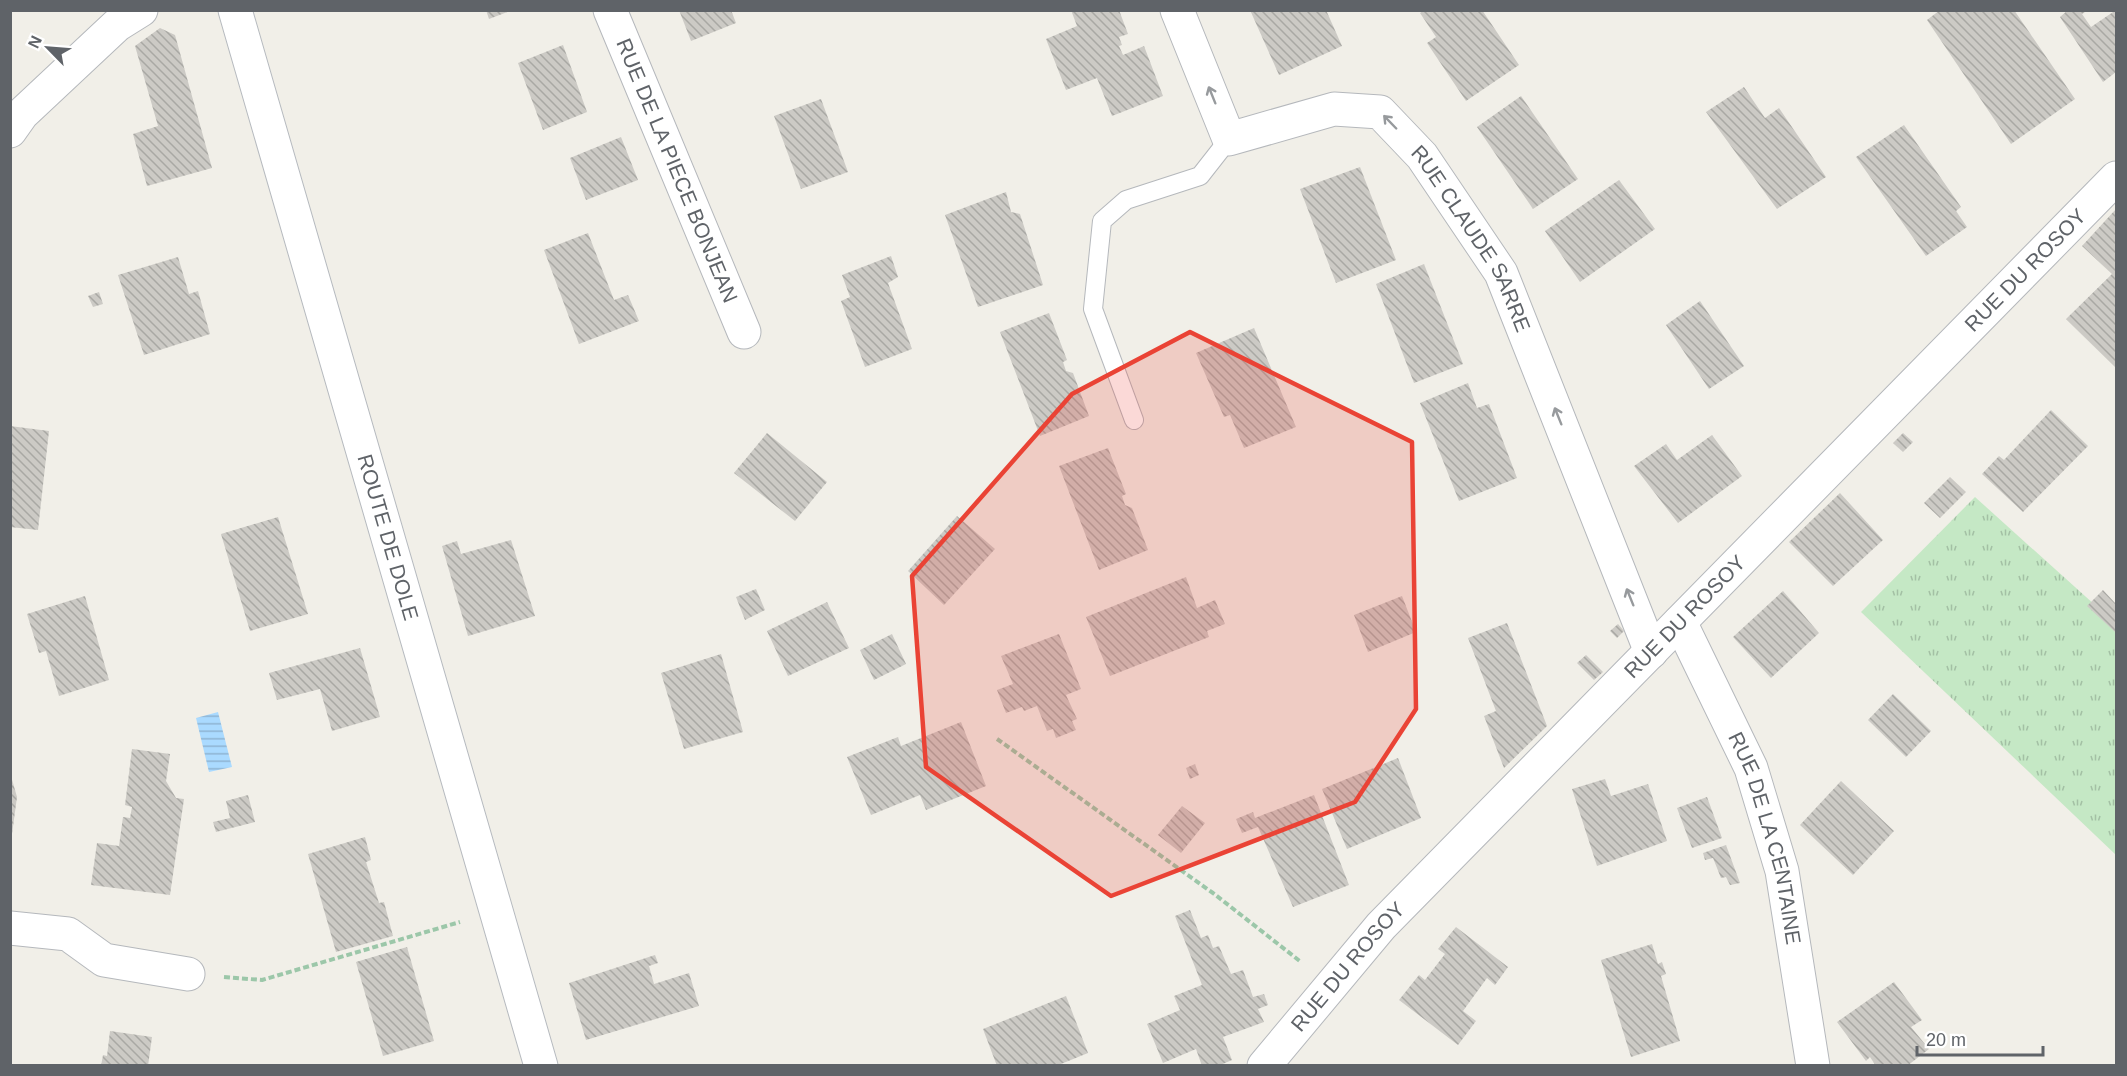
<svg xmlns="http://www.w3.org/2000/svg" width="2127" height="1076" font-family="Arial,sans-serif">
	<defs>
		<pattern id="grass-tufts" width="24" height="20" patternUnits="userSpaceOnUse" patternTransform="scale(1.5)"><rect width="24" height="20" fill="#c5e8c5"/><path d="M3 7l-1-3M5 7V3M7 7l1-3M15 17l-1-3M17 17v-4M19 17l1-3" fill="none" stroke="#a3c0a4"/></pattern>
		<pattern id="water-rules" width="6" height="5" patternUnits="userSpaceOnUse" patternTransform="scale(1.5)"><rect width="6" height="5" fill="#aadaff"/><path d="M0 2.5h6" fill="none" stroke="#8eb4d2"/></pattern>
		<pattern id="building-back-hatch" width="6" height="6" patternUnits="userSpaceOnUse" patternTransform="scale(1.5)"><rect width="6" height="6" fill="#cccac5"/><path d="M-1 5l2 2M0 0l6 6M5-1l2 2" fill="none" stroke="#a9a8a4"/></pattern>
	</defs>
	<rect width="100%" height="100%" fill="#f1efe8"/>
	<path fill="url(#grass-tufts)" d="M1975,497L2116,624V855L1861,612Z"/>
	<path fill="url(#water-rules)" d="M218,712L232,767L209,772L196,718Z"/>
	<g fill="url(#building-back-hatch)">
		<path d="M486,10H510V11L489,19Z"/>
		<path d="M679,10H731L736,23L691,41Z"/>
		<path d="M1071,10H1119L1128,34L1119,37L1122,45L1119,46L1123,55L1144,46L1163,96L1112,116L1097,78L1066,90L1046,39L1077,26Z"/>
		<path d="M1250,10H1326L1342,46L1279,75Z"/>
		<path d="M1424,10H1482L1519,65L1466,101L1427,43L1436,37L1420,13Z"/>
		<path d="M1940,10H2014L2075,99L2011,144L1927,20Z"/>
		<path d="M2068,10H2088L2082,14L2091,27L2116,10V72L2103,82L2060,17Z"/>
		<path d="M160,28L175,35L212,168L147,186L133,134L158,126L135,46Z"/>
		<path d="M563,45L587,112L543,130L518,63Z"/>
		<path d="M1744,87L1765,118L1779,108L1826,177L1777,209L1706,112Z"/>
		<path d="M1521,96L1578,179L1533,209L1477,127Z"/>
		<path d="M821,99L848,172L801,189L774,116Z"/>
		<path d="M1904,125L1961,207L1956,211L1967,227L1926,256L1856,157Z"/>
		<path d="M621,137L638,180L586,200L570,158Z"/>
		<path d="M1360,167L1396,260L1336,283L1300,189Z"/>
		<path d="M1619,180L1655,229L1580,282L1545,231Z"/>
		<path d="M1006,192L1011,212L1020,214L1043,285L978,307L945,215Z"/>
		<path d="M2116,209V368L2066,319L2112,274L2082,246Z"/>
		<path d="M588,233L614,300L628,295L639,321L579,344L544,250Z"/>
		<path d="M891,256L898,277L888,283L912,349L865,367L841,301L850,297L842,275Z"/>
		<path d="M178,257L189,294L198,291L210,334L144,355L118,275Z"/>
		<path d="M1424,264L1463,364L1414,383L1376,284Z"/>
		<path d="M99,292L103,304L93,307L88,296Z"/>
		<path d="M1700,301L1744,366L1709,389L1666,325Z"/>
		<path d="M1049,313L1067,360L1063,362L1066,371L1073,373L1089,416L1040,436L1000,332Z"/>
		<path d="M1254,328L1296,427L1244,448L1230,415L1224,417L1196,353Z"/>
		<path d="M1468,383L1477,408L1489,404L1517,478L1459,501L1420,403Z"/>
		<path d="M2051,410L2088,446L2023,512L1982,474L1999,456L2004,460Z"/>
		<path d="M10,426L49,431L38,530L10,527Z"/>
		<path d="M767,433L827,482L795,521L734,473Z"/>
		<path d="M1903,433L1913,442L1903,452L1893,443Z"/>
		<path d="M1712,435L1742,476L1678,523L1634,466L1666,444L1677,460Z"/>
		<path d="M1108,448L1126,494L1122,496L1125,505L1132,508L1148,550L1099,570L1059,466Z"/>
		<path d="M1950,477L1966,492L1940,518L1924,503Z"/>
		<path d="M1840,493L1883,540L1833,586L1789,542Z"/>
		<path d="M957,516L995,549L944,605L908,571Z"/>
		<path d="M278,517L308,614L250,631L221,534Z"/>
		<path d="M511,540L535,616L468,636L442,546L457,541L461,554Z"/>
		<path d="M1186,577L1197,608L1215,600L1225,624L1207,631L1209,637L1110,676L1086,617Z"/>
		<path d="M756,589L765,610L745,620L736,597Z"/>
		<path d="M2103,590L2116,604V630L2115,632L2087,606Z"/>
		<path d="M1783,591L1819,633L1771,678L1733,637Z"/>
		<path d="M85,596L109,680L59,696L46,651L39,653L27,614Z"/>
		<path d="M1402,596L1416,632L1368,652L1354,615Z"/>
		<path d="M827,602L849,648L788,676L767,631Z"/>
		<path d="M1507,623L1547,726L1504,768L1484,716L1496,711L1468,638Z"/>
		<path d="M1618,624L1624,631L1617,638L1610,631Z"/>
		<path d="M892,634L906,664L874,680L860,650Z"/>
		<path d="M1059,634L1081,689L1066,695L1077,719L1072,721L1076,730L1056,738L1053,729L1047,731L1037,706L1024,711L1022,707L1006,713L997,690L1013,684L1001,656Z"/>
		<path d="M360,648L380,717L332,731L320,689L277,700L269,673Z"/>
		<path d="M721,654L743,732L684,749L661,673Z"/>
		<path d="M1586,655L1603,672L1594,680L1577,663Z"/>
		<path d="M1893,694L1931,731L1906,757L1868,720Z"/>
		<path d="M961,722L986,786L926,810L920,795L871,815L847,757L898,737L901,746Z"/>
		<path d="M132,749L170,754L166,781L176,798L184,799L170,895L91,885L97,843L119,846L123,817L130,818L132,807L125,805Z"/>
		<path d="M1398,758L1421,818L1347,849L1322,789Z"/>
		<path d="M1195,764L1199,775L1190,779L1186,768Z"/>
		<path d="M11,776L17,797L12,834H10Z"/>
		<path d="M1605,779L1611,796L1648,784L1667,841L1597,866L1572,789Z"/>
		<path d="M1841,781L1894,831L1853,875L1800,825Z"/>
		<path d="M248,795L255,822L216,832L213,822L230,818L226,801Z"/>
		<path d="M1314,795L1349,885L1293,907L1258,827L1242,833L1236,819L1253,812L1255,818Z"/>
		<path d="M1707,797L1722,838L1692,848L1677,808Z"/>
		<path d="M1182,806L1205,823L1181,853L1158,835Z"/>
		<path d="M365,837L371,860L366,862L379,903L384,902L393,936L336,952L308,854Z"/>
		<path d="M1726,845L1740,883L1730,885L1726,877L1721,878L1713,858L1705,860L1703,853Z"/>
		<path d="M1190,910L1201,938L1208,935L1213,948L1219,946L1231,974L1243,970L1253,997L1264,994L1268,1005L1258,1009L1264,1022L1223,1037L1232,1060L1218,1066H1202L1196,1049L1163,1063L1147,1024L1180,1010L1174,996L1202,985L1175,916Z"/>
		<path d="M1456,927L1508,967L1495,985L1487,978L1463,1011L1476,1021L1458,1045L1399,1000L1419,975L1425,980L1445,954L1438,949Z"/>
		<path d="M1652,944L1658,964L1662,962L1666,974L1661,976L1680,1041L1631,1057L1601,960Z"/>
		<path d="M407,947L434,1041L383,1056L356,962Z"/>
		<path d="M655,955L658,963L649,966L654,984L689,973L699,1006L586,1040L569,983Z"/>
		<path d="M1894,982L1922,1020L1911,1027L1929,1049L1907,1066H1876L1870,1057L1866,1061L1837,1022Z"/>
		<path d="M1066,996L1088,1053L1056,1066H997L983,1029Z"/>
		<path d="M110,1031L152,1037L148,1066H101L103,1055L107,1056Z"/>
	</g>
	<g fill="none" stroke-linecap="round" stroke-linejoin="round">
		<g stroke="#b5b8bc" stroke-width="20">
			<path id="service" d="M1134,420L1093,309L1102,221L1126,200L1200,176L1229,139"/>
		</g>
		<g stroke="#b5b8bc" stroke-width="35">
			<g id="minor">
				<path id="s1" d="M610,10L744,332"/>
				<path id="s2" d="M1177,10L1229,139L1334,109L1380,112L1422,156L1501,273L1651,652"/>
				<path d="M10,131L22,114L117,25L141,10"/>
				<path id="s3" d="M1680,622L1751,768L1782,871L1813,1066"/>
				<path d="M10,928L68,934L104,960L188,974"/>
				<path id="s4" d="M1264,1066L1381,926L2116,178"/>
			</g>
		</g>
		<g stroke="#b6babf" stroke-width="35">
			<g id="secondary">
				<path id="s5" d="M235,10L541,1066"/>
			</g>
		</g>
		<g stroke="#9cc7a9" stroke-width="4" stroke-dasharray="6 3" stroke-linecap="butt">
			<path d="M997,739L1213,893L1301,962"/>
			<path d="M224,977L262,980L460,922"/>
		</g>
		<use href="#service" stroke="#fff" stroke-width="18"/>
		<use href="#minor" stroke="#fff" stroke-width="33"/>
		<use href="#secondary" stroke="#fff" stroke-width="33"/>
	</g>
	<defs><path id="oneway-shaft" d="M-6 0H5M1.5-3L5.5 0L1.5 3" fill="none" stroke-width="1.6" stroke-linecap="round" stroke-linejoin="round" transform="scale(1.5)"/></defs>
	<g stroke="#979a9d">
		<use href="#oneway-shaft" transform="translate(1212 95) rotate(-112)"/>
		<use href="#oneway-shaft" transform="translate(1390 122) rotate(-134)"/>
		<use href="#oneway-shaft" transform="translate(1558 416) rotate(-112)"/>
		<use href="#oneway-shaft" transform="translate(1630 597) rotate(-112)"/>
	</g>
	<path fill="#ea4335" fill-opacity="0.2" stroke="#ea4335" stroke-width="4.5" stroke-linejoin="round" d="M1190,332L1412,442L1416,709L1355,802L1111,896L926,767L912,576L1072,394Z"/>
	<g text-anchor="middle" stroke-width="4.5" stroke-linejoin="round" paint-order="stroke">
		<g font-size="21" fill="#5f6368" stroke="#fff">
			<text dy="7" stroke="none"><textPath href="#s1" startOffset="174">RUE DE LA PIECE BONJEAN</textPath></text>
			<text dy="7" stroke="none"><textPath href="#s2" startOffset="452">RUE CLAUDE SARRE</textPath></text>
			<text dy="7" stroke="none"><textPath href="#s4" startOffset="1102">RUE DU ROSOY</textPath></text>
			<text dy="7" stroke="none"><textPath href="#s5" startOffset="549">ROUTE DE DOLE</textPath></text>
			<text dy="7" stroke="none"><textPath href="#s4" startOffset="616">RUE DU ROSOY</textPath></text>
			<text dy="7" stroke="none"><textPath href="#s3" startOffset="234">RUE DE LA CENTAINE</textPath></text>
			<text dy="7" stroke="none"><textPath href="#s4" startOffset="130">RUE DU ROSOY</textPath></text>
		</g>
	</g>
	<rect width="2127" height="1076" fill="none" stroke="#5f6368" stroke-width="24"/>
	<g transform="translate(48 48) rotate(295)" stroke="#ffffff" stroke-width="4.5" paint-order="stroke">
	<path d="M0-4.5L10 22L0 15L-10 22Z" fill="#5f6368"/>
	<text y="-9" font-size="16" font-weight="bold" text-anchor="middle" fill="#5f6368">N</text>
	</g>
	<path d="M1917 1046v9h126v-9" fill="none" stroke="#5f6368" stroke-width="3"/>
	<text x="1926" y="1046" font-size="18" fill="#5f6368" stroke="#ffffff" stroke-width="4.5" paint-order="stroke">20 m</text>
</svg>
